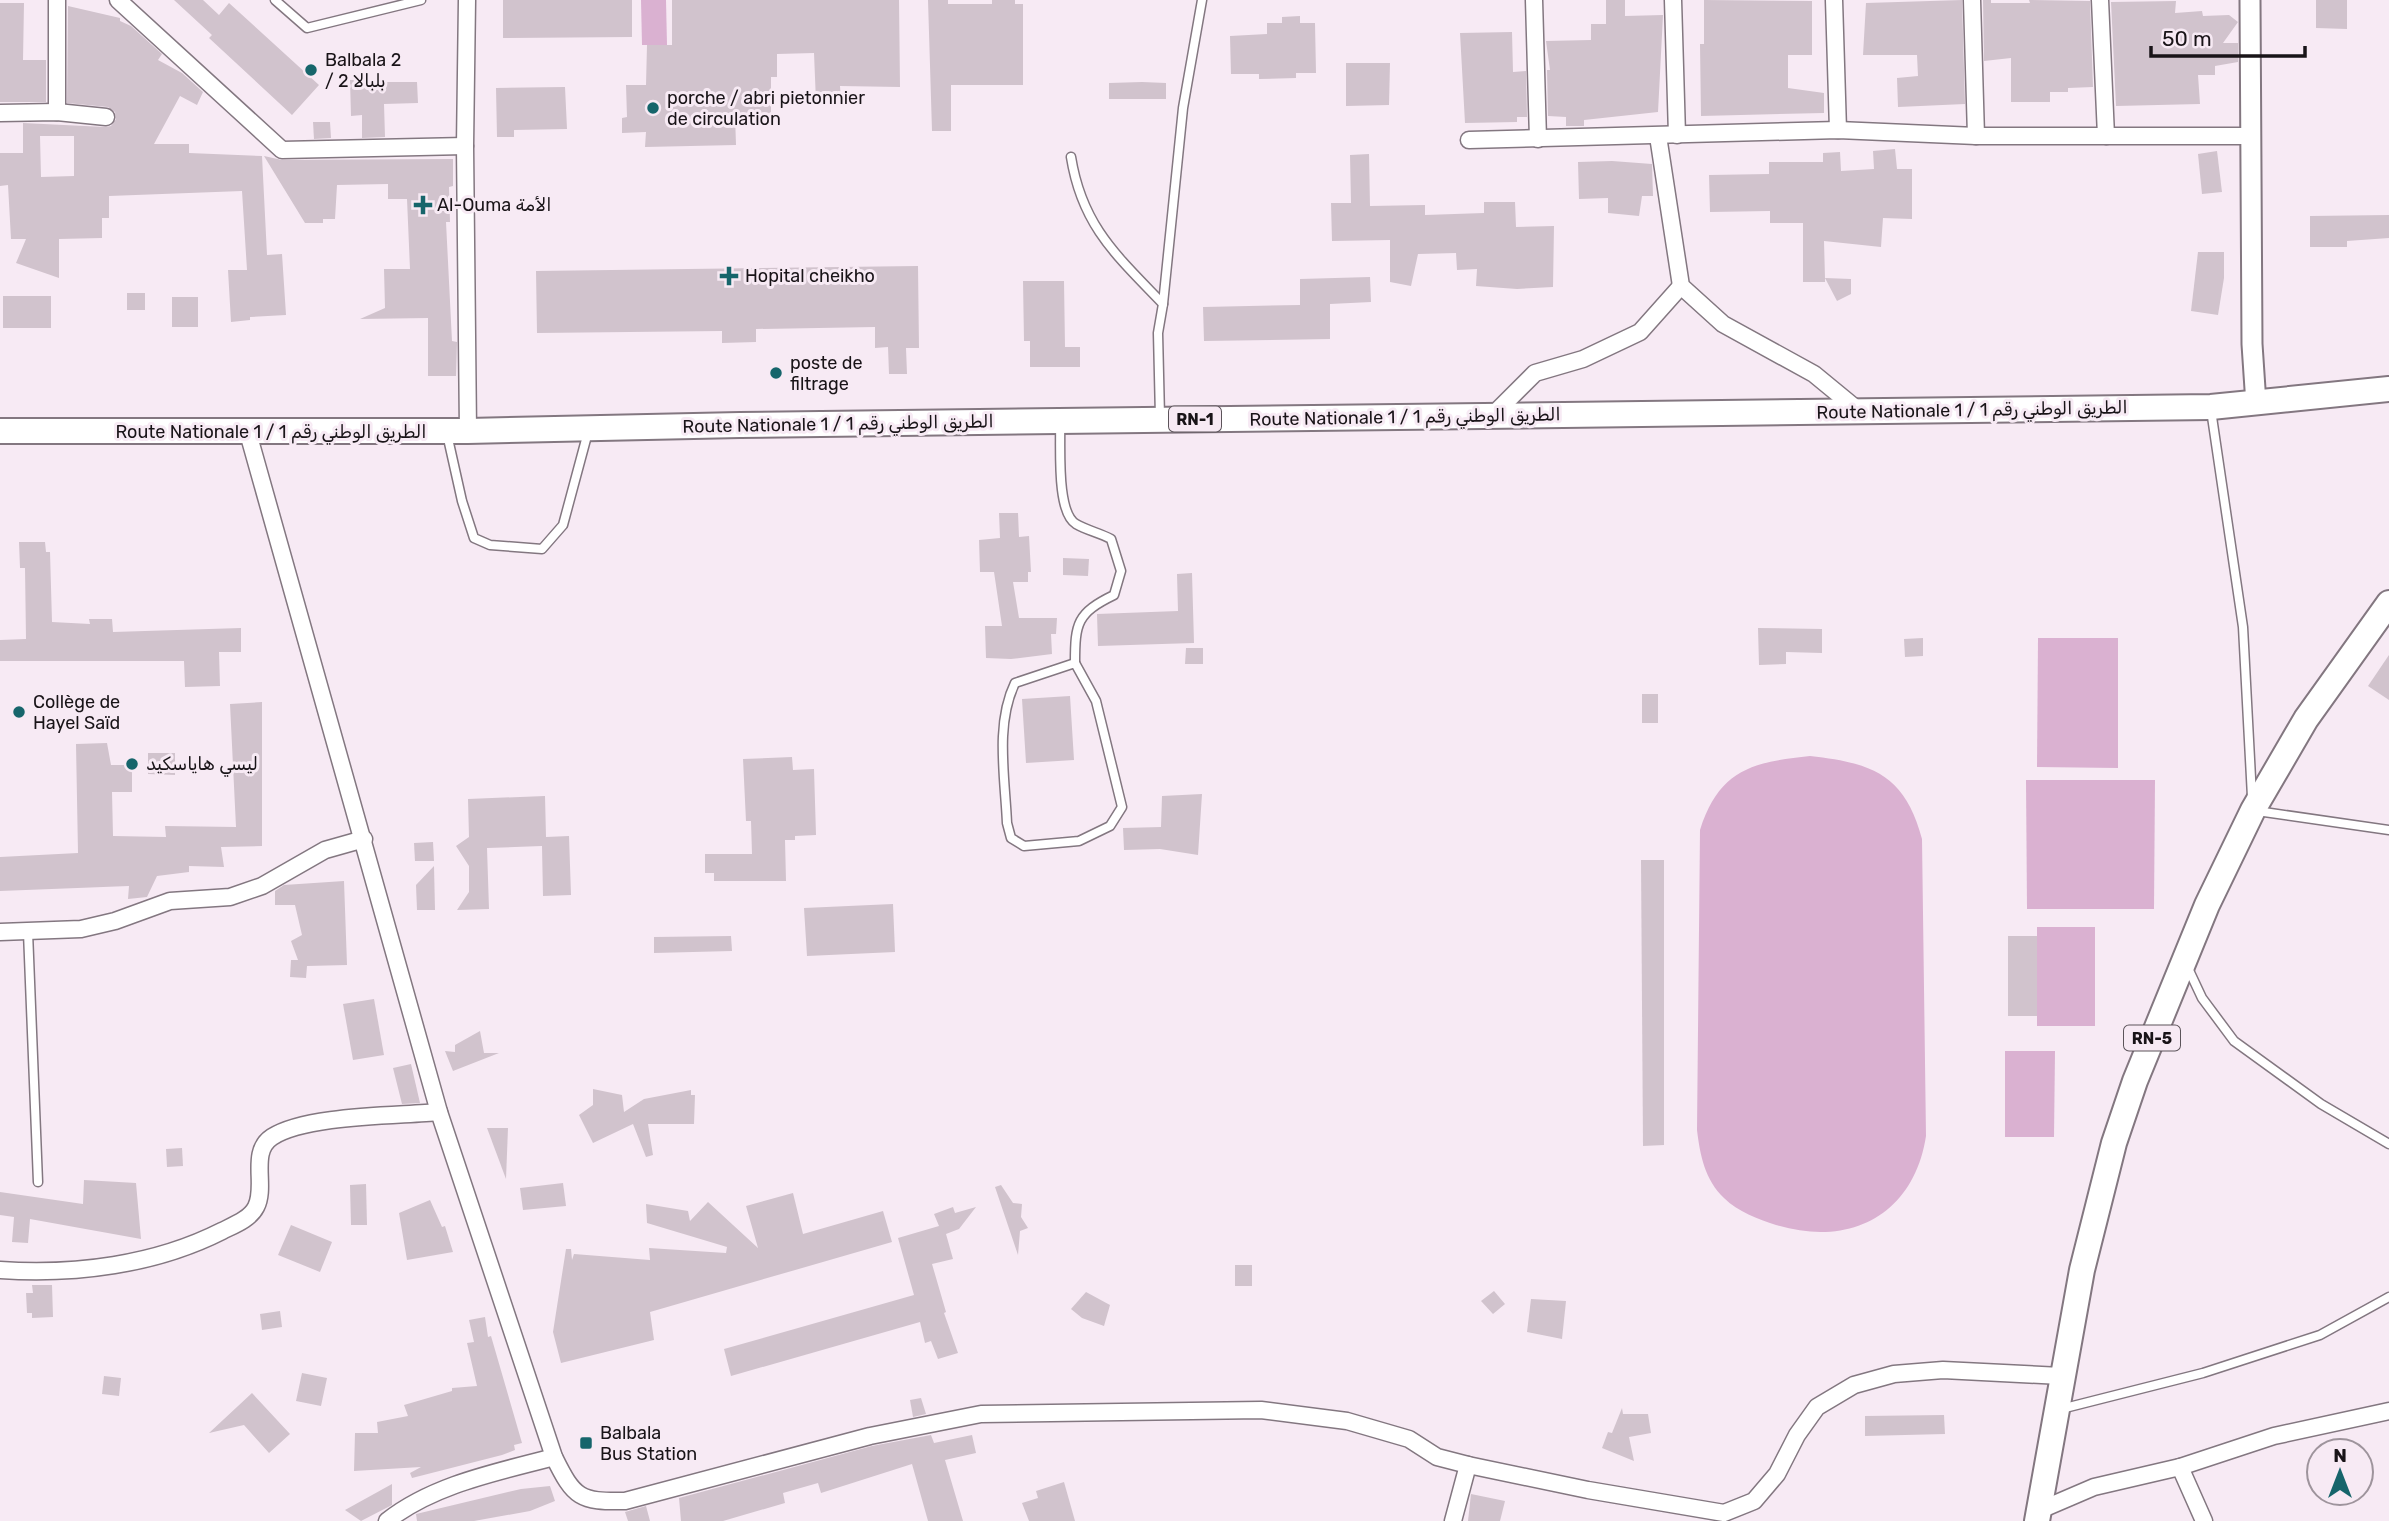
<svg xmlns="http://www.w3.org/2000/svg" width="2389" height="1521" font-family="Rubik,Vazirmatn,sans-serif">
	<rect width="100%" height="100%" fill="#f7eaf4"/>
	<g fill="#dab1d1">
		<path d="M641,0H666L667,45H642Z"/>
		<path d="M2038,638H2118V768L2037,767Z"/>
		<path d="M1810,756C1873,763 1905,775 1922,839L1926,1136C1914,1214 1851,1248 1776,1225C1758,1219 1738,1212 1724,1198C1705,1180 1700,1155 1697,1130L1700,830C1719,770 1752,762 1810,756Z"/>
		<path d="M2026,780H2155L2154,909H2027Z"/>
		<rect x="2037" y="927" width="58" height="99"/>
		<path d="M2005,1051H2055L2054,1137H2005Z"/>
	</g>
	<g fill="#d1c3cd" fill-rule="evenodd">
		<path d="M174,0H203L219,15L229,3L319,85L292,115L209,38L212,35Z"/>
		<path d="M503,0H632V37L503,38Z"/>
		<path d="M672,0H899L900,87L840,86L841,101L816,102L814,53L777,54V77H771V115H735L736,145L645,147L646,132L622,133V118L627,117L626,85H646L647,45H672Z"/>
		<path d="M928,0H948V4H992V0H1015V4H1023V85H951V131H932Z"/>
		<path d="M1606,0H1625V16L1663,15L1658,112L1584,120V126H1566V117L1548,116L1547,70H1550L1546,41L1591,40V24H1606Z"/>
		<path d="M1704,0L1812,1V55H1788V88L1824,93V113L1701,116L1700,44H1704Z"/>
		<path d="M1962,0L1965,104L1898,107L1897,78L1918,76L1917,55H1863L1866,3Z"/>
		<path d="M1983,0H1991V3H2030L2029,0L2090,1L2093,87L2068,88V92H2050V102H2011V58L1984,61Z"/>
		<path d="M2316,0H2347V29L2316,28Z"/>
		<path d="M2176,1L2175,13L2202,11L2203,16L2229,15L2238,22L2223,43H2238V62L2215,66V75H2198L2200,104L2116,106L2111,2Z"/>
		<path d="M0,3H24L23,60H46V102H0Z"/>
		<path d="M68,6L120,18V21L131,26L162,54L158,60L182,73L203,92L197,105L180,96L154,144H189V153L262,156L267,255L282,254L286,315L250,317V320L231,322L228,270H247L242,191L109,196V218H102V238L59,239V278L16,263L26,239H11L8,185L0,186V153H23V123L105,127L111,126L116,119L115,112L108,107L67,103ZM40,136H74V176L41,177Z"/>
		<path d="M1300,16V23H1315L1316,73H1296V78L1259,79V74H1231L1230,36L1267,34V23H1282V17Z"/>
		<path d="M1512,32L1513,72L1526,71L1527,117H1517V122L1465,123L1460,33Z"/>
		<path d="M1346,63H1390L1389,105L1346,106Z"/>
		<path d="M383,79V82H417L418,103L384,104L385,137L362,138V115L351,116L350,80Z"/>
		<path d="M1142,82L1166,83V99H1109V83Z"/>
		<path d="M565,87L567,129L514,130V137H497L496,88Z"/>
		<path d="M313,122H330L331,138L314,139Z"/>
		<path d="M1895,149L1897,169H1912V219L1883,218L1881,247L1824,241L1825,278L1851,279V294L1837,301L1825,278V282H1803V223H1770V211L1710,212L1709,175L1769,174V162H1823V153L1840,152L1841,171L1874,169L1873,151Z"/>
		<path d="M2217,151L2222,192L2202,194L2198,154Z"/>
		<path d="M1369,154L1370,206L1425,205V215L1484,213V202H1515L1516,227L1554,226L1553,287L1517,289L1476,286L1477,269L1457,270L1456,253L1418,254L1411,286L1390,282V240L1332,241L1331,203H1351L1350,155Z"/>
		<path d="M264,156L282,160L453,159V186L449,187L450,222H446L452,341L457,342L456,376H428V318L360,319L385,308L384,269H410L407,199H388V184L337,185L335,219H323V223H305Z"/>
		<path d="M1612,161L1652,164L1653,196H1642L1639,216L1608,213V198L1579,199L1578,162Z"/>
		<path d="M2389,215V238L2347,241V247H2310V216Z"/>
		<path d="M2198,252H2224V278L2218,315L2191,311Z"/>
		<path d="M918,266L919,348H906L907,374H889L888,347L875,348V327L756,329V342L722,343V331L537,333L536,271Z"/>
		<path d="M1370,277L1371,302L1330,304V339L1204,341L1203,307L1300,305V279Z"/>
		<path d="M1023,281H1064L1065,347H1080V367H1030V341H1024Z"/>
		<rect x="127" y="293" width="18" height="17"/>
		<rect x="3" y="296" width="48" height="32"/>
		<rect x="172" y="297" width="26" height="30"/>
		<path d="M999,513H1018L1019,537L1029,536L1031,572H1028V582H1013L1019,618H1057L1056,634H1051L1052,654L1011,659L986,658L985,626H1002L994,572H980L979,540L1000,538Z"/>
		<path d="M19,542H45L46,552H50L52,622L90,624L89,619H112L113,632L241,628V652H219L220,686L185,687L184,661H0V640L26,639L25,568H20Z"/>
		<path d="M1063,558L1089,559L1088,576L1063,575Z"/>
		<path d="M1192,573L1194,643L1098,646L1097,614L1178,611L1177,574Z"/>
		<path d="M1758,628L1822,629V653L1786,652V664L1759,665Z"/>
		<path d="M1923,638V656L1905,657L1904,639Z"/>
		<path d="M1186,648H1203V664H1185Z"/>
		<path d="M2389,655V700L2368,686Z"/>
		<rect x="1642" y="694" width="16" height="29"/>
		<path d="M1070,696L1074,760L1026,763L1022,699Z"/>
		<path d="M262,702V846L221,847L224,867L189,866V872L157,876L147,897L128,899L129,886L0,891V857L78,853L76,744L107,743L111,765H132V792H112L113,836L166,837L165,826L236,827L230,704Z"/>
		<path d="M148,753H175V775L148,774Z"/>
		<path d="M792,757L793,770L814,769L816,835L795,836V840H785L786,881H714V873H705V854H752L751,821H746L743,759Z"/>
		<path d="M1202,794L1198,855L1160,849L1124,850L1123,828L1161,827L1162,796Z"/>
		<path d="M545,796L546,837L569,836L571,895L543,896L542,846L487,848L489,909L457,910L469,892V866L456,846L469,837L468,799Z"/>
		<path d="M433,842L434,861H415L414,843Z"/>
		<path d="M1641,860H1664V1145L1643,1146Z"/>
		<path d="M434,866L435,910H417L416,885Z"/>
		<path d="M344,881L347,965L307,966L306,978L290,977L291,960H298L291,941L302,935L295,905H275V891L284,885Z"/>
		<path d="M893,904L895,952L807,956L804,908Z"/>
		<path d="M731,936L732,951L654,953V937Z"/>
		<rect x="2008" y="936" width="29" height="80"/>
		<path d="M374,999L384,1055L353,1060L343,1004Z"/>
		<path d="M480,1031L484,1053H499L453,1071L445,1051L455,1052V1045Z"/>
		<path d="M411,1064L420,1103L402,1104L393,1068Z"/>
		<path d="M593,1089L622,1095L624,1112L644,1099L691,1090V1095H695L694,1124H648L653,1155L646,1157L633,1124L593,1143L579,1115L593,1105Z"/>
		<path d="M487,1128H508L506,1179Z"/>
		<path d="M182,1148L183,1166L167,1167L166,1149Z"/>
		<path d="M84,1180L136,1183L141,1239L30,1219L28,1243L12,1242L14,1217L0,1215V1192L83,1204Z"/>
		<path d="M563,1183L566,1206L523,1210L520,1188Z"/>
		<path d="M366,1184L367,1225H351L350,1185Z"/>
		<path d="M1001,1185L1013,1203L1022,1204L1021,1217L1028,1228L1020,1231L1018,1255L995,1187Z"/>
		<path d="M793,1193L803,1234L883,1211L892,1242L650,1312L654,1340L561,1363L553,1332L566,1249H571L572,1260L574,1254L650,1260L649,1248L726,1253L727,1247L647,1223L646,1204L688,1211L690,1221L708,1202L758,1248L746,1206Z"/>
		<path d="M430,1200L442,1227L445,1226L453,1252L407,1260L399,1213Z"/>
		<path d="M953,1207L955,1213L976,1207L959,1229L946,1234L953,1259L932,1264L946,1312L944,1313L958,1353L938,1359L931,1341L925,1343L920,1322L731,1376L724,1349L914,1295L898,1238L939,1226L934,1214Z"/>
		<path d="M291,1225L332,1242L320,1272L278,1255Z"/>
		<rect x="1235" y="1265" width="17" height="21"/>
		<path d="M32,1285H52L53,1317L32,1318V1313H27L26,1293H33Z"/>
		<path d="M1494,1291L1505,1304L1493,1314L1481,1301Z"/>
		<path d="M1086,1292L1110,1305L1104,1326L1082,1318L1071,1309Z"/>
		<path d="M1531,1299L1566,1301L1562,1339L1527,1332Z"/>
		<path d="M280,1311L282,1327L262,1330L260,1314Z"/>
		<path d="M485,1317L488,1337L491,1336L522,1443L514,1445L515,1450L502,1455L412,1478L410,1473L421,1467L354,1471L355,1433H378L377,1422L408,1416L404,1405L452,1391V1388L477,1386L467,1343L474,1342L469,1320Z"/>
		<path d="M302,1373L327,1378L321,1406L296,1401Z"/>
		<path d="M104,1376L121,1378L119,1396L102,1394Z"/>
		<path d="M252,1393L290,1434L269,1453L244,1425L209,1433Z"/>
		<path d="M921,1398L926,1414L913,1417L910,1400Z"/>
		<path d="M1622,1408L1623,1414H1648L1651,1433L1629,1437L1634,1461L1602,1448L1608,1432L1612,1433Z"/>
		<path d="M1944,1415L1945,1434L1865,1436V1416Z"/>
		<path d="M931,1435L934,1443L972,1435L976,1453L945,1460L963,1521H928L912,1464L821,1493L818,1483L783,1493L785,1503L723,1521H681L679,1498L872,1446Z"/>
		<path d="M1064,1482L1075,1521H1029L1022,1503L1038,1498L1036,1491Z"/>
		<path d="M392,1484V1505L361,1521L345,1510Z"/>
		<path d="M550,1486L555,1501L530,1511L474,1521H417L416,1514L521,1489Z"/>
		<path d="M1471,1494L1505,1501L1500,1521H1468Z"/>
		<path d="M646,1506L650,1521H628L625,1512Z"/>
	</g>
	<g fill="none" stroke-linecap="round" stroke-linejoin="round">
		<g stroke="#837780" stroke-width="11">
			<g id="service">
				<path d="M275,0L307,28L421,0"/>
				<path d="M1071,157C1082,226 1117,256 1163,304L1158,333L1160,417"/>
				<path d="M1163,304L1183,108L1202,0"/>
				<path d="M2211,410L2243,627L2252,797"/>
				<path d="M1060,424C1061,446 1056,512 1076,524C1086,530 1100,533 1111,539L1121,571L1114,595C1077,613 1075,623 1075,663"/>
				<path d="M447,434L462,501L474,538L490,545L542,549L563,525L588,432"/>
				<path d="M1075,663L1096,701L1122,807L1110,826L1079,841L1024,846L1011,838L1007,823C1005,777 995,724 1015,683Z"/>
				<path d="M2257,811L2389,830"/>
				<path d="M28,932L38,1182"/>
				<path d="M2187,966L2202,998L2234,1041L2321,1104L2389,1144"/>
				<path d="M2061,1409L2203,1373L2320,1335L2389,1297"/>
			</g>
		</g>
		<g stroke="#837780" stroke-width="19">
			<g id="minor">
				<path d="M118,0L282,150L465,146"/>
				<path d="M467,0L465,146L468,431"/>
				<path d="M1534,0L1538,139"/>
				<path d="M1673,0L1677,135"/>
				<path d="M1834,0L1838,130"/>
				<path d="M1972,0L1976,136"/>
				<path d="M2100,0L2106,136"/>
				<path d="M57,112V0"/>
				<path d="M0,113L57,112L106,117"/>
				<path d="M1658,136L1681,286L1723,324L1814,374L1859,411"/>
				<path d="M1469,140L1838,130L1976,136H2249"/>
				<path d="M1492,416L1535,373L1583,359L1640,332L1681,286"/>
				<path d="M248,433L439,1112L554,1457C574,1498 580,1502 625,1501L870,1436L981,1414L1261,1410L1347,1421L1409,1439L1437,1457L1468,1465L1588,1490L1724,1513L1754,1501L1777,1474L1797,1435L1817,1407L1854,1385L1894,1374L1943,1370L2061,1376"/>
				<path d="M0,932L81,929L115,921L170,901L230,897L262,886L325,850L364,839"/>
				<path d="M0,1270C75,1275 155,1265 222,1231C234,1225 250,1219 256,1207C267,1186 249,1152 272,1137C306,1115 396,1116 439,1112"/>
				<path d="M2180,1467L2204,1521"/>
				<path d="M2038,1511L2094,1487L2180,1467L2274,1436L2389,1411"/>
				<path d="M387,1521C434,1484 498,1472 554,1457"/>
				<path d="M1453,1521L1468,1465"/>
			</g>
		</g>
		<g stroke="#837780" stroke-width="23">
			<path id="tertiary" d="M2250,0L2252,344L2256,404"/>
		</g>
		<g stroke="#837780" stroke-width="28">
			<g id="primary">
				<path d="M0,431H468L740,425L2211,407L2389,389"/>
				<path d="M2037,1521L2082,1270L2114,1143L2135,1081L2207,905L2253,810L2306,719L2389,603"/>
			</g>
		</g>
		<use href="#service" stroke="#fff" stroke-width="8"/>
		<use href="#minor" stroke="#fff" stroke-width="16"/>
		<use href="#tertiary" stroke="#fff" stroke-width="19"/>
		<use href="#primary" stroke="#fff" stroke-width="24"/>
	</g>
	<g fill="#16656b" stroke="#f7eaf4" stroke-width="2.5">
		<circle cx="311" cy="70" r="7"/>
		<circle cx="653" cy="108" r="7"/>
		<path d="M419.5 194.5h7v7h7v7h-7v7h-7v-7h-7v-7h7z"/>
		<path d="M725.5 265.5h7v7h7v7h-7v7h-7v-7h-7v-7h7z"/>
		<circle cx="776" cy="373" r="7"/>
		<circle cx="19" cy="712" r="7"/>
		<circle cx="132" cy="764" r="7"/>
		<rect x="579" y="1436" width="14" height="14" rx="3.5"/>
	</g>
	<g text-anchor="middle" stroke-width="6" stroke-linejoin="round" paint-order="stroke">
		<g fill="#f7eaf4" stroke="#5c545a" stroke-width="2">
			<rect x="1169" y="406.5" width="52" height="25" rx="5"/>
			<rect x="2124" y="1025.5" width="56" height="25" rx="5"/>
		</g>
		<g font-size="16" font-weight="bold" fill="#191418">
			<text x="1195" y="425">RN-1</text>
			<text x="2152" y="1044">RN-5</text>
		</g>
		<g font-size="18" fill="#191418" stroke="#f7eaf4" text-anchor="start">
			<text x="325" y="66">Balbala 2<tspan x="325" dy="21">/ بلبالا 2</tspan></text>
			<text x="667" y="104">porche / abri pietonnier<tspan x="667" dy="21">de circulation</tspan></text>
			<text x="437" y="211">Al-Ouma الأمة</text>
			<text x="745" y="282">Hopital cheikho</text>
			<text x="790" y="369">poste de<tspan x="790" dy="21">filtrage</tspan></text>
			<text x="33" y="708">Collège de<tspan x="33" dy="21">Hayel Saïd</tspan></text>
			<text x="146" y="770">ليسي هاياسكيد</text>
			<text x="600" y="1439">Balbala<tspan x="600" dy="21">Bus Station</tspan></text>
		</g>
		<g font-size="18" fill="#191418" stroke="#f7eaf4">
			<text transform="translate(1972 410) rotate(-1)" y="6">Route Nationale 1 / الطريق الوطني رقم 1</text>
			<text transform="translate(1405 417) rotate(-1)" y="6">Route Nationale 1 / الطريق الوطني رقم 1</text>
			<text transform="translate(838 424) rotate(-1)" y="6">Route Nationale 1 / الطريق الوطني رقم 1</text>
			<text x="271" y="438">Route Nationale 1 / الطريق الوطني رقم 1</text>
		</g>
	</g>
	<g transform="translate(2340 1472)"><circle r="33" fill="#f7eaf4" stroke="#9e949c" stroke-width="2"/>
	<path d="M0-5L12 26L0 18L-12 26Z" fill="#16656b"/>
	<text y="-10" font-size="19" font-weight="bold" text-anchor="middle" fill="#191418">N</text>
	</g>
	<path d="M2151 46v10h154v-10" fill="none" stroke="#191418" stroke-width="3.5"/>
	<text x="2162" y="46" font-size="21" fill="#191418" stroke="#f7eaf4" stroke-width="5" paint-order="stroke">50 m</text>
</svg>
